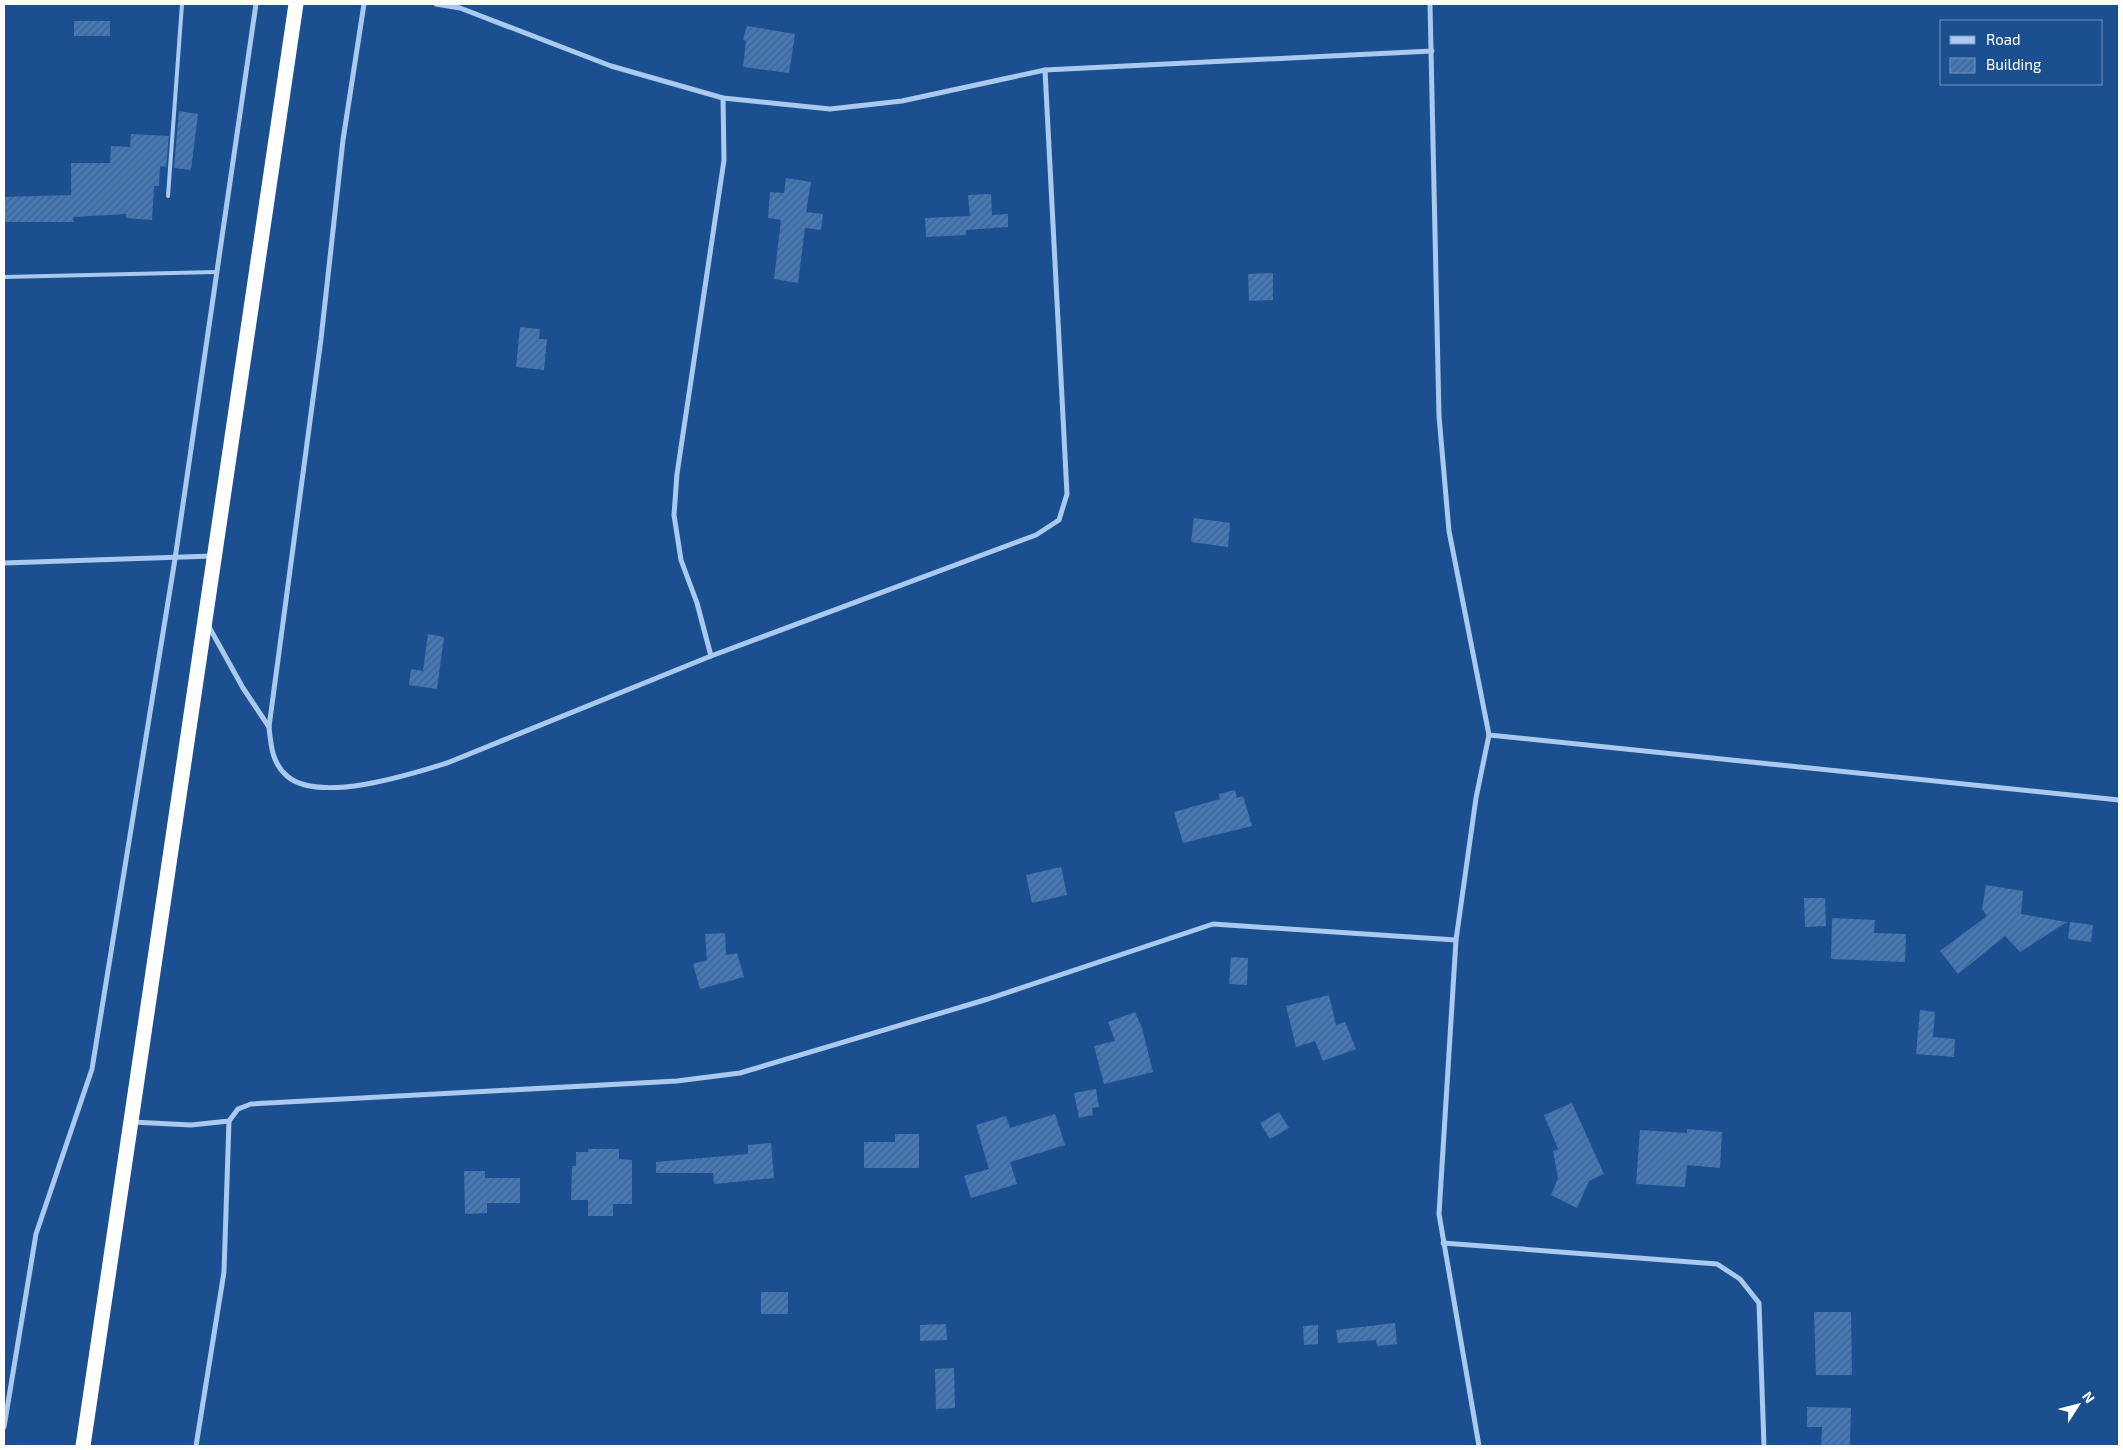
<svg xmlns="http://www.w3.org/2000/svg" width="2123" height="1450" font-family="'Exo 2',sans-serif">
	<defs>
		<pattern id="building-hatch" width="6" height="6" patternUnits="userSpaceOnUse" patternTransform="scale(1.25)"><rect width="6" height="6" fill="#4478b7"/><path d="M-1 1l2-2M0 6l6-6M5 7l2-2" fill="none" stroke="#486282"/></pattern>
	</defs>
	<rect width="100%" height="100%" fill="#1b4f8f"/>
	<g fill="url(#building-hatch)">
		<rect x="74" y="21" width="36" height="15"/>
		<path d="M747,26L795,34L789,73L743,67L746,41L743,39Z"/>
		<path d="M179,111L198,114L191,170L174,168Z"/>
		<path d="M131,134L169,136L166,167L160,166L159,186H154L152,220L126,218V214L73,217L74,222H4V197L71,195V163H110L111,146L130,147Z"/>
		<path d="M786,178L811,182L806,212L823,214L821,230L805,228L798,283L774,279L781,220L768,218L770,192L784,193Z"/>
		<path d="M991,194L992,215L1008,214V227L966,230V235L926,237L925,218L970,216L968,195Z"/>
		<path d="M1273,273V300L1249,301L1248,274Z"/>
		<path d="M520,327L540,329L539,339H547L544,370L516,367Z"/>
		<path d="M1194,518L1230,523L1228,547L1191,542Z"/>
		<path d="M428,634L444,637L437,689L409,685L411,669L423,671Z"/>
		<path d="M1235,790L1237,798L1243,796L1252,826L1183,843L1174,812L1220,799L1219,794Z"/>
		<path d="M1061,867L1067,895L1032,903L1026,875Z"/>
		<path d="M1986,885L2023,891L2021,914L2067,922L2020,952L2005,936L1958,974L1940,951L1987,916L1982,909Z"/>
		<path d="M1804,898H1825L1826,926L1805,927Z"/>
		<path d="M1832,918L1875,920L1874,933L1906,934L1905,962L1831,959Z"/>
		<path d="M2070,922L2093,925L2091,942L2068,939Z"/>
		<path d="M725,933L726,955L737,953L744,977L700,989L693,964L707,960L705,934Z"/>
		<path d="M1231,957L1248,958L1247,985L1229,984Z"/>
		<path d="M1329,995L1336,1025L1345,1022L1356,1049L1323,1061L1315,1041L1296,1047L1286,1006Z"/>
		<path d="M1920,1010L1935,1012L1933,1037L1955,1039L1954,1057L1916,1054Z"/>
		<path d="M1135,1012L1142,1028L1153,1072L1104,1084L1094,1046L1115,1041L1108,1022Z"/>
		<path d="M1096,1089L1099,1107L1092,1108L1093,1115L1079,1118L1074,1093Z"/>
		<path d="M1572,1103L1604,1174L1589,1181L1577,1208L1551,1195L1558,1178L1553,1151L1558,1149L1544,1115Z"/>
		<path d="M1279,1112L1289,1128L1270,1139L1260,1123Z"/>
		<path d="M1055,1114L1065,1145L1010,1162L1017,1184L971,1198L964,1176L989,1169L976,1125L1006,1116L1010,1128Z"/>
		<path d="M1687,1129L1722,1132L1720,1168L1687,1165L1685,1187L1636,1184L1640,1130L1687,1133Z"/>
		<path d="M895,1134H919V1168H864V1142H895Z"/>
		<path d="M771,1143L774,1178L714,1184L713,1173H656V1162L748,1154V1145Z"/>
		<path d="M588,1149H619V1159L632,1160V1204H613V1216H588V1200H571L572,1166H576V1152H588Z"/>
		<path d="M464,1171H485V1178H520V1203H487V1213L465,1214Z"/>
		<rect x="761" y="1292" width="27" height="22"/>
		<path d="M1814,1312H1851L1852,1375H1816Z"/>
		<path d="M1395,1323L1397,1344L1377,1346L1376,1340L1338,1343L1336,1330Z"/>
		<path d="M946,1324L947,1340L920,1341V1325Z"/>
		<path d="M1318,1325V1344L1304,1345L1303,1326Z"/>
		<path d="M954,1368L955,1408L936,1409L935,1369Z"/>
		<path d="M1807,1407L1851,1408L1850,1446H1821L1822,1427H1807Z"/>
	</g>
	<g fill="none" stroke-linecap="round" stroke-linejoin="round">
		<g stroke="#a9c9ee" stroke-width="4">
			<path d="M168,196L182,4"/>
			<path d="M4,277L216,272"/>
		</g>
		<g stroke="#a9c9ee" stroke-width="5">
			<path d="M364,4L343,140L321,339L269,727C271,746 272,763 287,776C319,804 412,774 447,763L711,656L1036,535L1059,520L1067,494L1045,70"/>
			<path d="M436,4L460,8L611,66L723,98L830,109L902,101L1045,70L1432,51"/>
			<path d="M1430,4L1439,416L1449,531L1489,735L2119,800"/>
			<path d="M4,563L213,556"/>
			<path d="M208,625L243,688L269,727"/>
			<path d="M711,656L697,603L681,560L674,515L677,474L724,160L723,98"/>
			<path d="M132,1122L191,1125L229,1121L238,1109L251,1104L677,1081L740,1073L988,999L1213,924L1456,940"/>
			<path d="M1443,1243L1717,1264L1740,1279L1759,1303L1764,1446"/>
			<path d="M4,1427L36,1234L92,1069L175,559L256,4"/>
			<path d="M196,1446L224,1272L229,1121"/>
			<path d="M1479,1446L1439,1214L1456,940L1476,798L1489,735"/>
		</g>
		<path stroke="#fff" stroke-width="15" d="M83,1446L296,4"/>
	</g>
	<rect width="2123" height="1450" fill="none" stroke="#ffffff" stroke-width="10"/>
	<rect x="1940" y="20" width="162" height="65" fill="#1b4f8f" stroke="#7695bc"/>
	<rect x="1950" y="36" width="25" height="8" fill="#a9c9ee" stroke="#7695bc"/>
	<text x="1986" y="45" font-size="15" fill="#ffffff">Road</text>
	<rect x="1950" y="58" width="25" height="15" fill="url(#building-hatch)" stroke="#7695bc"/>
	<text x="1986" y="70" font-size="15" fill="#ffffff">Building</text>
	<g transform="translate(2078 1405) rotate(54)" stroke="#1b4f8f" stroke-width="4" paint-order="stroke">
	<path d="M0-4L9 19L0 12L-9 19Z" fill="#ffffff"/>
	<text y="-8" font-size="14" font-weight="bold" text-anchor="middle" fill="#ffffff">N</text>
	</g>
</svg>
